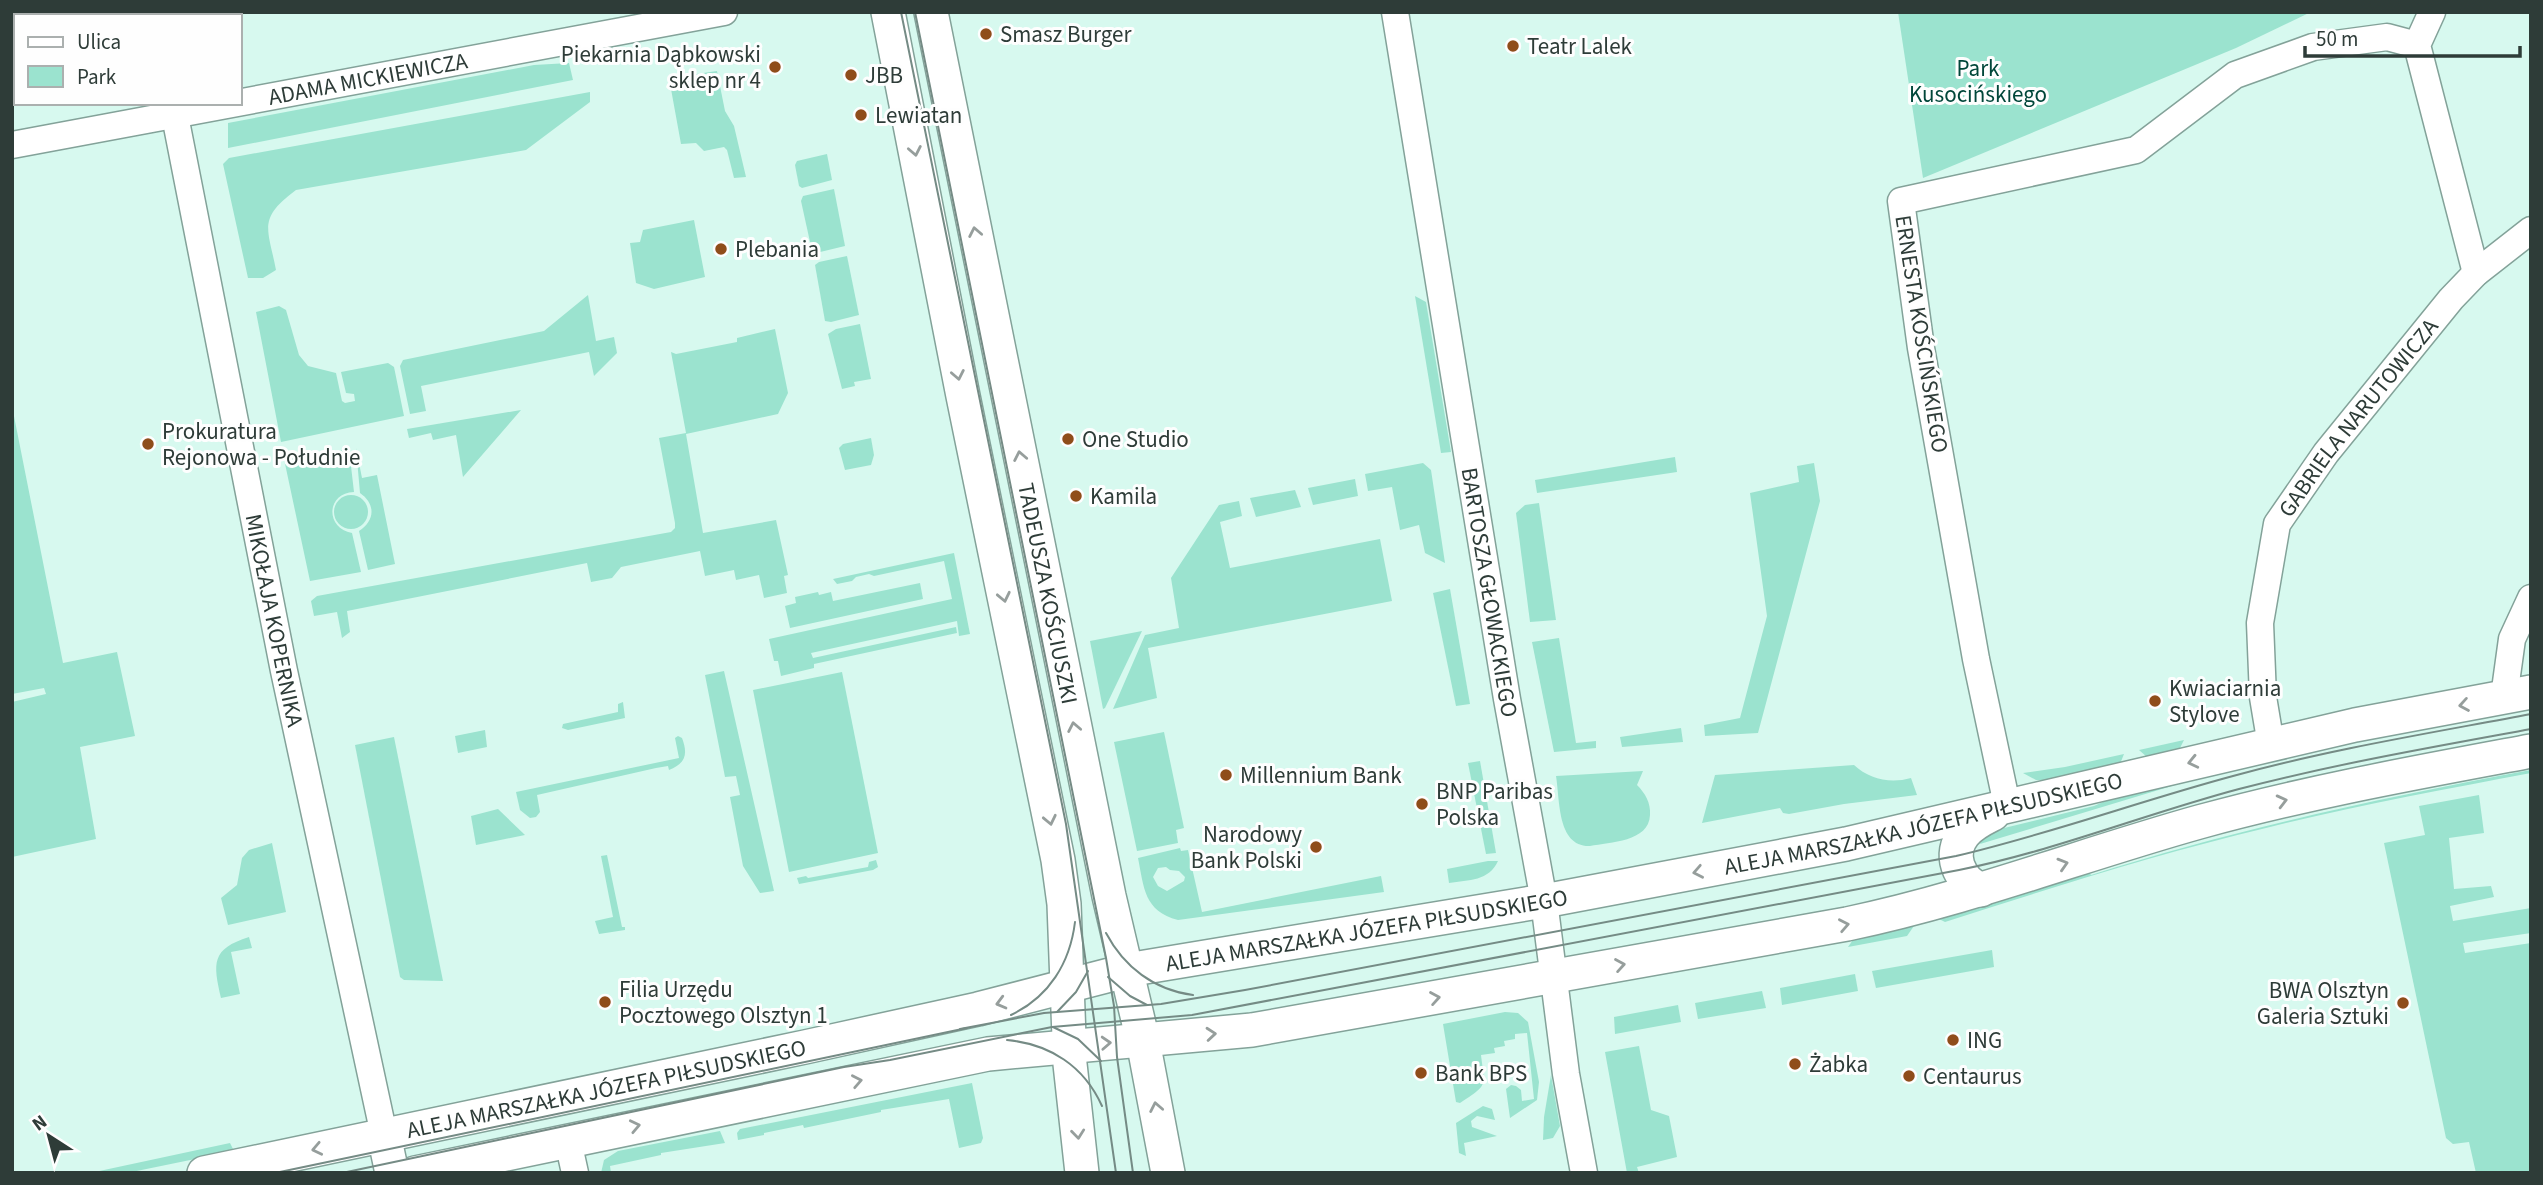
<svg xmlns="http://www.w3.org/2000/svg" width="2543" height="1185" font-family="'Source Sans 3',sans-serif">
	<rect width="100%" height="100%" fill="#d7f9ef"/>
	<g fill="#9be3cf" fill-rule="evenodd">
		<path d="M1898,12H2311L2236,48L1923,178Z"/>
		<path d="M569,63L573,80L228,148V123L534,65Z"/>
		<path d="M717,71L725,111L734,126L746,177L734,178L727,150L724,147L704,151L696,143L681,144L669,78Z"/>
		<path d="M590,92V102L526,150L296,190C257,219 268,228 276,270L263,278H248L223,164L229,158Z"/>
		<path d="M827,154L832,180L802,188L799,186L795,165L797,161Z"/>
		<path d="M834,189L845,246L816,253L812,251L801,201L803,196Z"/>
		<path d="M694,220L705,277L654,289L636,283L630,243L640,242L643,230Z"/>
		<path d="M847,256L859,315L831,322L825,321L815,265L819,262Z"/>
		<path d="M588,295L596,341L614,337L617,353L594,376L589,352L421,386L426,411L410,414L400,366L403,360L544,331Z"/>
		<path d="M1415,296L1426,302L1451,452L1441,453Z"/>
		<path d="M279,306L286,310L299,355L308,366L336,373L342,401L345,403L355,401L354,394L346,393L341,372L388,363L394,367L404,416L281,442L256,312Z"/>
		<path d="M860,324L871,379L854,382L855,386L842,389L828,334L836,329Z"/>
		<path d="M775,329L788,393L778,414L686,434L703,533L776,520L788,575L784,576L787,593L764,598L759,575L736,580L734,570L705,576L700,551L621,567L612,578L591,582L587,563L347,611L350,632L342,638L337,612L314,616L311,601L317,596L671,532L675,528V523L659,438L686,433L671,352L676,354L737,342V338Z"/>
		<path d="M12,406L63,663L117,652L135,736L80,747L96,839L12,857V702L46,694L44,688L12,694Z"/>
		<path d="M521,410L463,477L456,435L433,440L431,433L409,438L407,429Z"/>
		<path d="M871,438L874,455L871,465L845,470L839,448L843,444Z"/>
		<path d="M356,448L362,478L377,475L395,564L368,570L359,531C375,521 376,504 360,493Z"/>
		<path d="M349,449L354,492C326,493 325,528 352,533L361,572L310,581L284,459Z"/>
		<path d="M1675,457L1677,472L1537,493L1535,480Z"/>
		<path d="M1423,463L1431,470L1445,563L1425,553L1419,525L1400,530L1392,487L1368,491L1365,474Z"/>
		<path d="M1814,463L1820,501L1758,733L1705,736L1704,725L1740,718L1767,616L1750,493L1799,482L1797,466Z"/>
		<path d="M1355,479L1358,496L1313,505L1308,488Z"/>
		<path d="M1295,490L1301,507L1256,517L1250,498Z"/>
		<circle cx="351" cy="512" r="17"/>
		<path d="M1239,501L1242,516L1220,522L1230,568L1380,539L1392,601L1148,648L1157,698L1113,709L1145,635L1179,628L1171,578L1219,505Z"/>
		<path d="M1539,503L1556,620L1530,622L1516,513L1525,505Z"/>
		<path d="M954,553L970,634L959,636L957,621L811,653L813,658L956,627L957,633L814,664V668L781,676L778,661H774L769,639L952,599L944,561L874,576L869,574L856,577L852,581L837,584L833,579Z"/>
		<path d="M920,583L923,599L790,628L785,606L796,603L795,597L818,592L819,595L831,592L833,601Z"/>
		<path d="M1450,589L1470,704L1456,706L1433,593Z"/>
		<path d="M1142,631L1105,708L1103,709L1090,641Z"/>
		<path d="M1559,638L1576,743L1596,741V748L1554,752L1532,642Z"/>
		<path d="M724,671L774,891L760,893L743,866L730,797L740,795L736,776L725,777L705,675Z"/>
		<path d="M842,672L878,853L789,872L753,690Z"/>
		<path d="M623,702L625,718L568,730L562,728L563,724L618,712V704Z"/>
		<path d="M1681,728L1683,742L1622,747L1620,737Z"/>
		<path d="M485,730L487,747L458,753L455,736Z"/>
		<path d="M1164,732L1184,828L1176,830L1178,843L1137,851L1114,742Z"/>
		<path d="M678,736L682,738C688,754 686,763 669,770L668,766L656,768L537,795L540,812L536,817L530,818L520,810L516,792L679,758L675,738Z"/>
		<path d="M394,737L443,981L404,980L400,977L355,745Z"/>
		<path d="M2184,740L2179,750L2147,757L2139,750Z"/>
		<path d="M2356,740L2185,782L1980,844L1983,838L1996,830L2094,806L2135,788Z"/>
		<path d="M2124,754L2120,764L2048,780H2036L2023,773L2065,767Z"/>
		<path d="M1480,761L1496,853L1486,854L1468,763Z"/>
		<path d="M1854,765C1869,779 1890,784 1911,778L1917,795L1844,804L1789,814L1783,813L1780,808L1702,823L1715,775Z"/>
		<path d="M2531,770V773C2442,790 2353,806 2266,828C2157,854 2051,888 1945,922L1937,918L2089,872L2091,875C2237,829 2380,798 2531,770Z"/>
		<path d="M1643,771L1637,785C1645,793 1651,803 1650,815C1649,842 1610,842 1590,846C1557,847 1560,800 1556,776Z"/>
		<path d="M2479,795L2484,833L2449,838L2454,889L2491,886L2494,897L2450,906L2453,921L2531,908V933L2463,943L2465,953L2531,943V1173H2476L2469,1142L2453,1144L2446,1138L2384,843L2425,835L2419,806Z"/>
		<path d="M498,809L525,835L476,845L471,816Z"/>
		<path d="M272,843L286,912L228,925L221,898L237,885L242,858L249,850Z"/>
		<path d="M1180,848L1181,851L1188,850L1202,912L1381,876L1384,892L1178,920C1144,911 1144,888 1138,858ZM1166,867L1170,870L1179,871L1185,877L1184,881L1167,891L1158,886L1153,877L1158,868Z"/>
		<path d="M607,855L622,927H625V930L599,934L595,921L613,917L601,856Z"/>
		<path d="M876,860L878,867L873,870L799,884L797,878L806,876L808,878L868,867L869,862Z"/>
		<path d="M1488,861H1498C1489,881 1469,880 1449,883L1447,869Z"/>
		<path d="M1916,923L1907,936L1848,947L1855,937Z"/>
		<path d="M249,937L252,948L231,952L240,994L221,998C213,963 211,949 249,937Z"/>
		<path d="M1992,950L1994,967L1876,988L1872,971Z"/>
		<path d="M1855,974L1858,991L1782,1005L1780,988Z"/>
		<path d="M1762,991L1766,1008L1698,1019L1695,1003Z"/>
		<path d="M1678,1005L1681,1022L1615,1034L1614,1017Z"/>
		<path d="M1505,1012L1518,1013L1528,1022L1539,1082L1537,1100L1510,1118L1506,1089L1511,1085L1516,1086L1521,1090L1522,1101L1534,1099L1527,1033L1515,1034V1039L1504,1041L1505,1046L1494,1048L1495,1053L1481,1055C1485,1088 1488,1084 1460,1103L1456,1102L1443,1024Z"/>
		<path d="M1639,1046L1651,1110L1669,1116L1677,1157L1637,1167L1639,1173H1627L1605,1052Z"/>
		<path d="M1551,1075L1560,1126L1553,1138L1543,1140L1544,1117Z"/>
		<path d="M972,1083L983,1138L981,1143L959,1148L949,1099L881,1110V1112L804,1128L803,1125L764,1133V1135L738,1140L737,1133L740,1129Z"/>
		<path d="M1483,1106L1492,1109L1495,1120L1477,1116L1471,1121L1472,1127L1497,1136L1464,1143L1466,1156L1459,1153L1456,1123Z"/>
		<path d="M720,1131L725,1143L661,1153V1155L610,1166L611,1173H601L604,1160L618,1151Z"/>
		<path d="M230,1143L234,1151L127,1173H90Z"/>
	</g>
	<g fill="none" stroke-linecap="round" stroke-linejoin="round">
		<g stroke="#83a299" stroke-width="29">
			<g id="minor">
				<path d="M173,12V16"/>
				<path id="s1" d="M1395,12L1507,699L1544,901L1566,1074L1584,1173"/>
				<path d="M2432,12L2417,45L2476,273"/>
				<path id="s2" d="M175,103V116L284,671L384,1135"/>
				<path id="s3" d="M12,145L724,12"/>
				<path d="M2504,697L2512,639L2531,598"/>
				<path id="s4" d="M2271,745L2263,697L2260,623L2277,524L2326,453L2451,299L2476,273L2531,230"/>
				<path d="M2007,805L1976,659L1921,348L1901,201L2136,150L2235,75L2313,47L2387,37L2417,45"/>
				<path d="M568,1141L575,1173"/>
			</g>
		</g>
		<g stroke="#83a299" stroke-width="36">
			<g id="tertiary">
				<path d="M888,12L963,396L1058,860L1064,904L1070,1064L1082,1173"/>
				<path id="s5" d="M931,12L1109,896L1143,1041L1168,1173"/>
				<path d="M1981,890C1958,880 1948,854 1964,834C1972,824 1983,819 1993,814"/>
				<path d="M384,1135L392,1173"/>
				<path id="s6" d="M204,1173L805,1047L978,1009L1133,969L1544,901L1846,844L2355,725L2531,692"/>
				<path d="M415,1173L988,1054L1252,1030L1847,924C1967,899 2081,855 2199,822C2308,792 2419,772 2531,751"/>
			</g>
		</g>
		<use href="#minor" stroke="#fff" stroke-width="26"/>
		<use href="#tertiary" stroke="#fff" stroke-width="33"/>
		<g stroke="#758b85" stroke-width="2">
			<path d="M901,12L1066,824L1116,1173"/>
			<path d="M915,12L1106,958L1114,1006L1117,1057L1133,1173"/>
			<path d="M1106,933C1124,967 1154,990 1193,995"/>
			<path d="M1108,977L1130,996L1147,1005"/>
			<path d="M1057,1012L1076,992L1088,971"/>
			<path d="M1011,1015C1049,997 1070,963 1075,922"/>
			<path d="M1053,1027L1078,1039L1101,1061"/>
			<path d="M960,1029L1044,1013L1161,1004L1245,990L1956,856C2050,834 2140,801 2233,776C2331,749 2431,733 2531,714"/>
			<path d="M1007,1040C1050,1044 1084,1066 1102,1106"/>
			<path d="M275,1173L967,1028"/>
			<path d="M342,1173L844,1067L890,1060L1052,1027L1192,1015L1959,870C2054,851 2145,814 2239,789C2335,764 2433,747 2531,729"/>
		</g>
	</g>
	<defs><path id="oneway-chevron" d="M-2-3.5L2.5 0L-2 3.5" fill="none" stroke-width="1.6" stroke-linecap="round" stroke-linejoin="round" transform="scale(1.75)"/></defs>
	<g stroke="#969e9c">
		<use href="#oneway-chevron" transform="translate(915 151) rotate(79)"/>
		<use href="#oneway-chevron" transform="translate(975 232) rotate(-101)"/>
		<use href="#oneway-chevron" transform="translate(958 375) rotate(79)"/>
		<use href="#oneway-chevron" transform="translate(1020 456) rotate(-101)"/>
		<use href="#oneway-chevron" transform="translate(1004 597) rotate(78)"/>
		<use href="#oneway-chevron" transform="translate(2464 705) rotate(170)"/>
		<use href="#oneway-chevron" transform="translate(1074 727) rotate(-101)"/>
		<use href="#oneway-chevron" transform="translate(2193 762) rotate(167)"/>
		<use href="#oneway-chevron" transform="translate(2282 801) rotate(-14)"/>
		<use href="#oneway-chevron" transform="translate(1050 820) rotate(78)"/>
		<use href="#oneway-chevron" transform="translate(2063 864) rotate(-17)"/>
		<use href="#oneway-chevron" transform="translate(1698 872) rotate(169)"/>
		<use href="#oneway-chevron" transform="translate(1844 925) rotate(-11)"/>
		<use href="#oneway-chevron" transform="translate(1620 965) rotate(-10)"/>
		<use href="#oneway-chevron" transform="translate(1435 998) rotate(-10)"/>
		<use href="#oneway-chevron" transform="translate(1001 1003) rotate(165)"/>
		<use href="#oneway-chevron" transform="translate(1211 1034) rotate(-5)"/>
		<use href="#oneway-chevron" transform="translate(1106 1043) rotate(-3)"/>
		<use href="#oneway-chevron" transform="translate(857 1081) rotate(-11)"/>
		<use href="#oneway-chevron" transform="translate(1156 1107) rotate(-101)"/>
		<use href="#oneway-chevron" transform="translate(635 1126) rotate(-12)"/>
		<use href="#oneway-chevron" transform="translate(1078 1134) rotate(84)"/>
		<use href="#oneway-chevron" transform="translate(317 1149) rotate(168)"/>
	</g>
	<g fill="#8f4d1a" stroke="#fefefe" stroke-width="2.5">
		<circle cx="986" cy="34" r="7"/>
		<circle cx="1513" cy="46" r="7"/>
		<circle cx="775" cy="67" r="7"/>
		<circle cx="851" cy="75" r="7"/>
		<circle cx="861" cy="115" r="7"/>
		<circle cx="721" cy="249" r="7"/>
		<circle cx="1068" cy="439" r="7"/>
		<circle cx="148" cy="444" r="7"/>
		<circle cx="1076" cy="496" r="7"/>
		<circle cx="2155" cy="701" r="7"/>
		<circle cx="1226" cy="775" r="7"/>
		<circle cx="1422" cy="804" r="7"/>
		<circle cx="1316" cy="847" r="7"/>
		<circle cx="605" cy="1002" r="7"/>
		<circle cx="2403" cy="1003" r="7"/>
		<circle cx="1953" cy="1040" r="7"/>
		<circle cx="1795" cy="1064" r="7"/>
		<circle cx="1421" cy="1073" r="7"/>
		<circle cx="1909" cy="1076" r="7"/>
	</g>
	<g text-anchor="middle" stroke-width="6" stroke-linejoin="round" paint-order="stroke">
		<g font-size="23" fill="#2e3c38" stroke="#fefefe" text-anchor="start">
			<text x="1000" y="42">Smasz Burger</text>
			<text x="1527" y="54">Teatr Lalek</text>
			<text x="761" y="62" text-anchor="end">Piekarnia Dąbkowski<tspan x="761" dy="26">sklep nr 4</tspan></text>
			<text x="865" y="83">JBB</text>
			<text x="875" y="123">Lewiatan</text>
			<text x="735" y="257">Plebania</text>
			<text x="162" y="439">Prokuratura<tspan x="162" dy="26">Rejonowa - Południe</tspan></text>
			<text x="1082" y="447">One Studio</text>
			<text x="1090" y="504">Kamila</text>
			<text x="2169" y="696">Kwiaciarnia<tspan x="2169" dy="26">Stylove</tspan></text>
			<text x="1240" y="783">Millennium Bank</text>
			<text x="1436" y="799">BNP Paribas<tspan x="1436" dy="26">Polska</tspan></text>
			<text x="1302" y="842" text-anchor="end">Narodowy<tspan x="1302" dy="26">Bank Polski</tspan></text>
			<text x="619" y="997">Filia Urzędu<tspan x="619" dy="26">Pocztowego Olsztyn 1</tspan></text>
			<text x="2389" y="998" text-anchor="end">BWA Olsztyn<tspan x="2389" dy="26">Galeria Sztuki</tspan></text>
			<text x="1967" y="1048">ING</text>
			<text x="1809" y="1072">Żabka</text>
			<text x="1435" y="1081">Bank BPS</text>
			<text x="1923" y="1084">Centaurus</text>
		</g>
		<g font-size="23" fill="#01473a" stroke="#fefefe">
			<text x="1978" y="76">Park<tspan x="1978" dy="26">Kusocińskiego</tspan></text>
		</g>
		<g font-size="23" fill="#2e3c38" stroke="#fefefe">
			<text dy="8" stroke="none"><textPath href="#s3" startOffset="362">ADAMA MICKIEWICZA</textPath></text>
			<text transform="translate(1922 334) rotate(81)" y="8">ERNESTA KOŚCIŃSKIEGO</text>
			<text dy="8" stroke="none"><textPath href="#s4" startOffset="357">GABRIELA NARUTOWICZA</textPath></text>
			<text dy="8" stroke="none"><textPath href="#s5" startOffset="593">TADEUSZA KOŚCIUSZKI</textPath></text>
			<text dy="8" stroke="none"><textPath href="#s1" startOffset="588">BARTOSZA GŁOWACKIEGO</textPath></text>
			<text dy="8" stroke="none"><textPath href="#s2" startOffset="527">MIKOŁAJA KOPERNIKA</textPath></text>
			<text dy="8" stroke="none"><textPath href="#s6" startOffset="1755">ALEJA MARSZAŁKA JÓZEFA PIŁSUDSKIEGO</textPath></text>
			<text dy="8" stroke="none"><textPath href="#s6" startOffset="1188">ALEJA MARSZAŁKA JÓZEFA PIŁSUDSKIEGO</textPath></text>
			<text dy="8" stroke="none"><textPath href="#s6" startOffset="411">ALEJA MARSZAŁKA JÓZEFA PIŁSUDSKIEGO</textPath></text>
		</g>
	</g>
	<rect width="2543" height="1185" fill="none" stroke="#2e3c38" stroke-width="28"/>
	<rect x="14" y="14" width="228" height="91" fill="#fefefe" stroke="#abb0af" stroke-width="2"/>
	<rect x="28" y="37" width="35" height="10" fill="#ffffff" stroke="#abb0af" stroke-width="2"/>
	<text x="77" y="49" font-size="21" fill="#2e3c38">Ulica</text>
	<rect x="28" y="66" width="35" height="21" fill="#9be3cf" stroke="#abb0af" stroke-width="2"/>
	<text x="77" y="84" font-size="21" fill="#2e3c38">Park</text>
	<g transform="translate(49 1136) rotate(324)" stroke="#fefefe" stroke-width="5" paint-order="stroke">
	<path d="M0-5L12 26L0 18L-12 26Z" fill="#2e3c38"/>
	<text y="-10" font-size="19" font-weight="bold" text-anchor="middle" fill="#2e3c38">N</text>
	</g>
	<path d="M2305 46v10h215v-10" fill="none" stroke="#2e3c38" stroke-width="3.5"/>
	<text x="2316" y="46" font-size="21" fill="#2e3c38" stroke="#fefefe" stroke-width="5" paint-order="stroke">50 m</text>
</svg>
